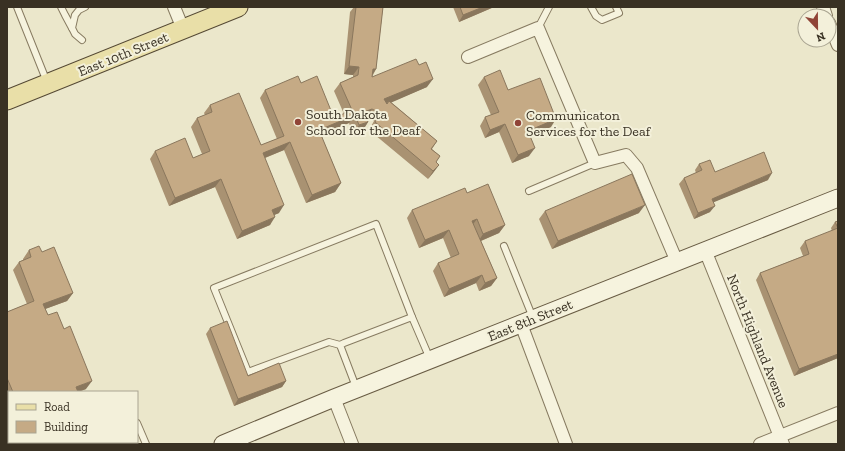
<svg xmlns="http://www.w3.org/2000/svg" width="845" height="451" font-family="'Zilla Slab',serif">
	<rect width="100%" height="100%" fill="#ebe7cb"/>
	<g fill="none" stroke-linecap="round" stroke-linejoin="round">
		<g stroke="#877b61" stroke-width="8">
			<g id="lane">
				<path d="M17,7L47,82"/>
				<path d="M61,7L65,15L72,28"/>
				<path d="M591,7L596,16L602,20L619,13L616,7"/>
				<path d="M538,28L549,7"/>
				<path d="M82,40L75,34L72,28L75,15L79,10L85,7"/>
				<path d="M529,191L595,163"/>
				<path d="M504,246L533,318"/>
				<path d="M340,345L329,342L248,372L214,288L376,224L412,317"/>
				<path d="M356,387L340,345L344,343L412,317L430,359"/>
				<path d="M137,423L146,444"/>
			</g>
		</g>
		<g stroke="#877b61" stroke-width="14">
			<g id="street">
				<path d="M174,7L183,29"/>
				<path d="M823,7L826,16"/>
				<path d="M829,23L838,45"/>
				<path d="M468,57L538,28L595,163L626,155L637,168L677,262"/>
				<path d="M705,250L783,444"/>
				<path d="M521,324L566,444"/>
				<path d="M334,398L352,444"/>
				<path d="M760,444L838,413"/>
			</g>
		</g>
		<g stroke="#695c44" stroke-width="19">
			<path id="secondary" d="M223,444L334,398L838,198"/>
		</g>
		<g stroke="#554934" stroke-width="21">
			<path id="primary" d="M7,100L238,7"/>
		</g>
		<use href="#lane" stroke="#f6f3de" stroke-width="6"/>
		<use href="#street" stroke="#f6f3de" stroke-width="12"/>
		<use href="#secondary" stroke="#f6f3de" stroke-width="17"/>
		<use href="#primary" stroke="#e9dfa8" stroke-width="19"/>
	</g>
	<g fill="#a99272">
		<path d="M354,7H383L376,69L372,77L427,87L391,102L437,141L432,149L440,156L436,162L439,165L428,179L369,130L374,121L367,117L368,122L363,130L353,134L349,123L321,135L341,183L335,192L306,203L284,150L265,158L279,213L274,215L270,225L237,239L215,187L169,206L150,159L155,151L193,158L202,154L191,127L197,118L205,115L204,113L210,105L261,145L277,139L260,98L265,90L301,83L334,118L344,114L334,91L340,83L353,77V75L344,74L350,12Z"/>
		<path d="M453,7H494L459,22Z"/>
		<path d="M484,77L508,90L551,127L530,136L529,156L512,163L499,132L485,138L480,126L485,117L491,115L478,85Z"/>
		<path d="M699,164L715,172L768,180L713,202L710,212L694,219L679,184L684,178L696,173L695,170Z"/>
		<path d="M467,193L505,225L499,233L481,241L497,278L491,286L479,291L476,283L444,297L433,271L438,263L451,258L443,238L419,248L407,218L412,210Z"/>
		<path d="M545,211L639,213L552,249L539,219Z"/>
		<path d="M838,221V358L794,376L756,280L760,273L803,256L800,248L805,241L832,231L831,228L835,222Z"/>
		<path d="M29,250L42,252L73,293L67,301L45,309L48,315L86,389L78,392H9V405L7,400V312L27,304L13,270L19,262L23,260V259Z"/>
		<path d="M210,328L248,376L286,381L282,387L234,406L206,334Z"/>
		<path d="M31,442H42L37,444H32Z"/>
	</g>
	<g fill="#8a775d">
		<path d="M483,7H494L459,22L463,15Z"/>
		<path d="M349,66L359,67L353,75L344,74Z"/>
		<path d="M373,69H376L371,77Z"/>
		<path d="M433,79L427,87L388,104L389,101L386,104L384,99Z"/>
		<path d="M372,109L367,117L364,112Z"/>
		<path d="M355,115L349,123L313,138L319,130Z"/>
		<path d="M556,119L551,127L522,139L528,131Z"/>
		<path d="M368,122L363,130L353,134L359,125Z"/>
		<path d="M505,124L499,132L485,138L490,130Z"/>
		<path d="M290,142L284,150L257,161L263,153Z"/>
		<path d="M535,148L529,156L512,163L518,155Z"/>
		<path d="M439,165L433,173L428,179L433,171Z"/>
		<path d="M772,173L768,180L707,205L712,199Z"/>
		<path d="M221,179L215,187L169,206L175,198Z"/>
		<path d="M341,183L335,192L306,203L312,195Z"/>
		<path d="M284,205L279,213L267,218L272,210Z"/>
		<path d="M645,205L639,213L552,249L558,241Z"/>
		<path d="M715,206L710,212L694,219L698,213Z"/>
		<path d="M275,217L270,225L237,239L242,231Z"/>
		<path d="M477,219L471,227L472,221Z"/>
		<path d="M505,225L499,233L478,242L483,234Z"/>
		<path d="M449,230L443,238L419,248L425,240Z"/>
		<path d="M482,275L476,283L444,297L449,289Z"/>
		<path d="M497,278L491,286L479,291L485,283Z"/>
		<path d="M73,293L67,301L37,312L43,304Z"/>
		<path d="M838,354V358L794,376L799,369Z"/>
		<path d="M92,381L86,389L78,392L76,387Z"/>
		<path d="M286,381L282,387L234,406L238,399Z"/>
		<path d="M35,442H42L37,444H34Z"/>
	</g>
	<g fill="#c5aa85" stroke="#8a775d">
		<path d="M356,7H383L376,69H373L372,77L416,59L419,65L426,62L433,79L384,99L387,104L389,101L437,141L431,149L440,156L436,162L439,165L433,171L375,122L380,113L372,109L364,112L368,122L359,125L355,115L319,130L341,183L312,195L290,142L263,153L284,205L272,210L275,217L242,231L221,179L175,198L155,151L185,138L193,158L210,151L197,118L212,112L210,105L239,93L261,145L284,136L265,90L298,76L301,83L317,76L334,118L352,110L340,83L358,75L359,67L349,66Z"/>
		<path d="M460,7H483L463,15Z"/>
		<path d="M500,70L508,90L540,78L556,119L528,131L535,148L518,155L505,124L490,130L485,117L499,112L484,77Z"/>
		<path d="M764,152L772,173L712,199L715,206L698,213L684,178L702,170L699,164L710,160L715,172Z"/>
		<path d="M632,174L645,205L558,241L545,211Z"/>
		<path d="M488,184L505,225L483,234L477,219L472,221L497,278L485,283L482,275L449,289L438,263L459,254L449,230L425,240L412,210L465,188L467,193Z"/>
		<path d="M838,221V354L799,369L760,273L809,254L805,241L838,228L835,222Z"/>
		<path d="M39,246L42,252L54,247L73,293L43,304L48,315L57,312L64,329L70,326L92,381L76,387L78,392H13L7,378V312L34,301L19,262L31,257L29,250Z"/>
		<path d="M227,321L248,376L279,363L286,381L238,399L210,328Z"/>
	</g>
	<g fill="#904437" stroke="#f3f0da" stroke-width="1.5">
		<circle cx="298" cy="122" r="4"/>
		<circle cx="518" cy="123" r="4"/>
	</g>
	<g text-anchor="middle" stroke-width="4" stroke-linejoin="round" paint-order="stroke">
		<g font-size="14" fill="#393123" stroke="#f3f0da">
			<text transform="translate(123 54) rotate(-22)" y="5">East 10th Street</text>
			<text transform="translate(530 320) rotate(-22)" y="5">East 8th Street</text>
			<text transform="translate(758 341) rotate(68)" y="5">North Highland Avenue</text>
		</g>
		<g font-size="14" fill="#393123" stroke="#f3f0da" text-anchor="start">
			<text x="306" y="119">South Dakota<tspan x="306" dy="16">School for the Deaf</tspan></text>
			<text x="526" y="120">Communicaton<tspan x="526" dy="16">Services for the Deaf</tspan></text>
		</g>
	</g>
	<rect width="845" height="451" fill="none" stroke="#393123" stroke-width="16"/>
	<rect x="8" y="391" width="130" height="52" fill="#f3f0da" stroke="#a9a491"/>
	<rect x="16" y="404" width="20" height="6" fill="#e9dfa8" stroke="#a9a491"/>
	<text x="44" y="411" font-size="12" fill="#393123">Road</text>
	<rect x="16" y="421" width="20" height="12" fill="#c5aa85" stroke="#a9a491"/>
	<text x="44" y="431" font-size="12" fill="#393123">Building</text>
	<g transform="translate(817 28) rotate(158)"><circle r="19" fill="#f3f0da" stroke="#a9a491"/>
	<path d="M0-3L7 15L0 10L-7 15Z" fill="#904437"/>
	<text y="-6" font-size="11" font-weight="bold" text-anchor="middle" fill="#393123">N</text>
	</g>
</svg>
